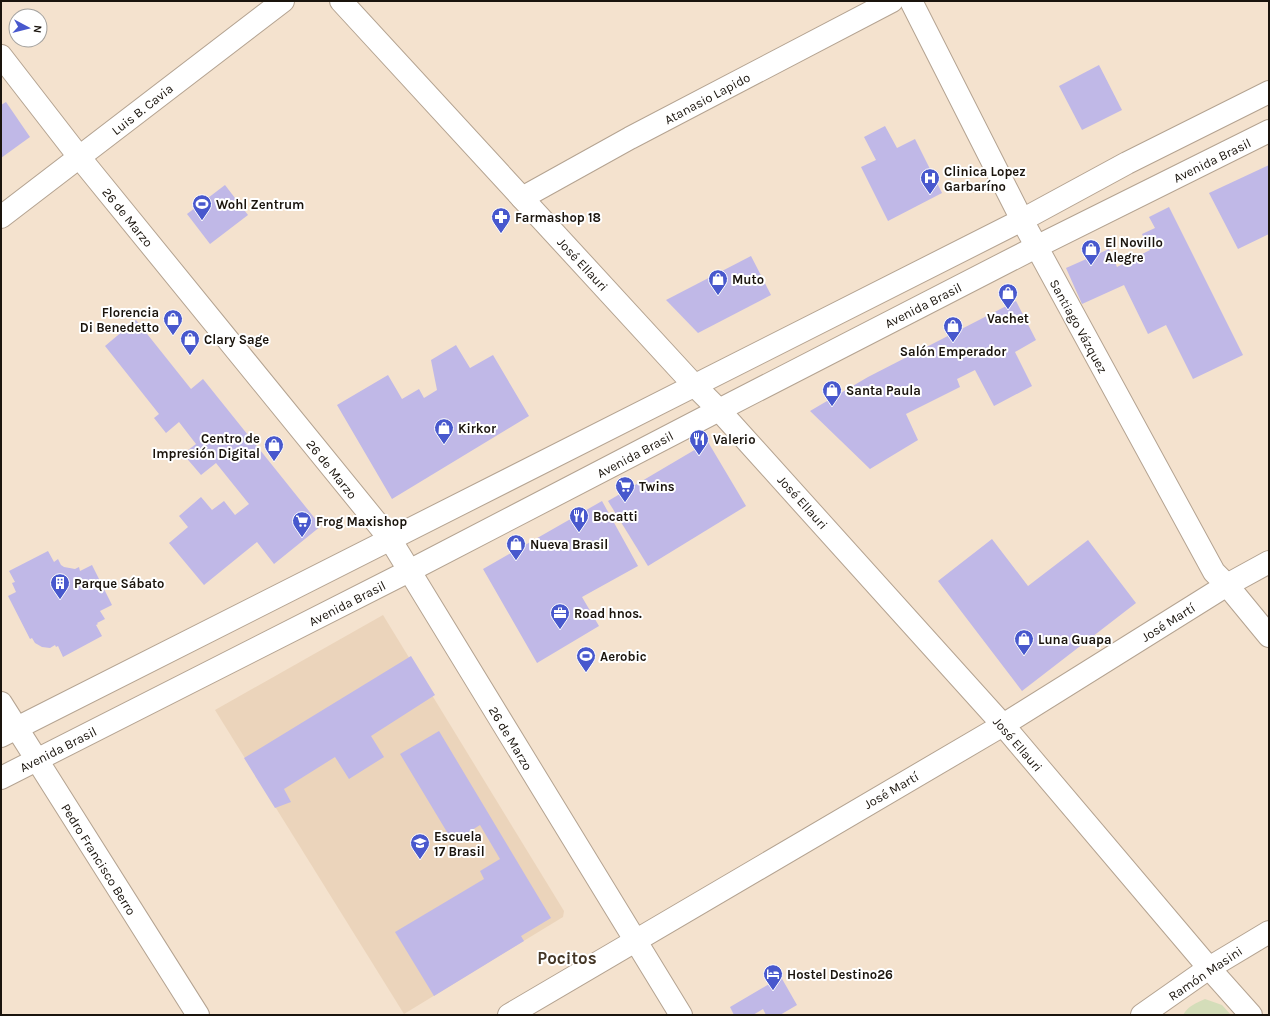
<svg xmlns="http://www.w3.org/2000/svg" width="1270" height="1016" font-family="Karla,sans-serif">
	<rect width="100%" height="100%" fill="#f4e2ce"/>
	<path fill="#ebd4bb" d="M383,615L564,911L563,917L404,1014L215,710Z"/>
	<path fill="#d4ddb9" d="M1205,999L1222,1005L1231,1015H1183C1188,1006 1196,1003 1205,999Z"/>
	<g fill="#c0b8e7">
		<path d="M1099,65L1122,110L1082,130L1059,86Z"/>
		<path d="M6,102L30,137L1,158V105Z"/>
		<path d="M885,126L897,148L915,139L942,193L888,221L861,167L876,160L864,137Z"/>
		<path d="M1269,165V234L1238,249L1209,193Z"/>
		<path d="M225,185L248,215L210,244L187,214Z"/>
		<path d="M1169,207L1243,355L1193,379L1166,325L1148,334L1124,285L1082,304L1066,268L1109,249L1117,267L1150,250L1142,234L1155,228L1149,217Z"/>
		<path d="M751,256L771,295L698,333L666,300Z"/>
		<path d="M1016,301L1036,340L1015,352L1032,386L994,406L975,370L957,379L960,387L906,414L918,440L870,469L810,411L868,377Z"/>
		<path d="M136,320L191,389L203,379L321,526L274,564L257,542L204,585L169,543L188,527L179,516L201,497L212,510L224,501L235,515L249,504L216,463L201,475L183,454L196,444L179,422L166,433L154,418L159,414L105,346Z"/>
		<path d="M456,345L470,368L493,355L529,416L392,499L337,405L388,375L402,399L419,389L424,398L437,390L431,360Z"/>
		<path d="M708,442L746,506L648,566L608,501Z"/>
		<path d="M602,501L638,566L582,597L599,626L537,663L483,569Z"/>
		<path d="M992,539L1028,586L1088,540L1136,603L1022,691L938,581Z"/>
		<path d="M48,551L54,562L58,559L61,565L64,567L75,569L79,567L80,571L92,565L112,605L100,611L105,619L97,623L98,624L96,625L102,636L63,657L58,646L56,647L55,645L50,648L42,647L35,643L32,638L30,639L8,596L16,592L12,583L15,582L9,571Z"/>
		<path d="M411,656L435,695L371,736L384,757L349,779L335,757L284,789L291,802L275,808L244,758Z"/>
		<path d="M439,731L551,918L521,936L524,941L434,996L395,932L484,879L480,871L500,859L480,825L453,842L400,754Z"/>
		<path d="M781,977L797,1005L780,1015H766L763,1009L753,1015H734L730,1007Z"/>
	</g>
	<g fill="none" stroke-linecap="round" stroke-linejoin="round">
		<g stroke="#b4a391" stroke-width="24">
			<g id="street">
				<path d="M911,1L1022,220L1214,572L1227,585L1269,636"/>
				<path d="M522,198L630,138L892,1"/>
				<path d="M1,217L283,1"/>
				<path d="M1,703L198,1015"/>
				<path d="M509,1015L1003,725L1227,585L1269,562"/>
				<path d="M1142,1015L1209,968L1269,932"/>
			</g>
		</g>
		<g stroke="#b4a391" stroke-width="24">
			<g id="secondary">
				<path d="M341,1L694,385L719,410L1003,725L1209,968L1251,1015"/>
				<path d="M1,56L80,158L390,539L681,1015"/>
				<path d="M1,736L1022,220L1127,163L1269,92"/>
				<path d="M1,778L409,571L719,410L1036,247L1269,131"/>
			</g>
		</g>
		<use href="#street" stroke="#fff" stroke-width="22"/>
		<use href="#secondary" stroke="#fff" stroke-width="22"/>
	</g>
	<defs>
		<g id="hospital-pin" transform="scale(1)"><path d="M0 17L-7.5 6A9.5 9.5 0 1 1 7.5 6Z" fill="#4858cd" stroke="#fff"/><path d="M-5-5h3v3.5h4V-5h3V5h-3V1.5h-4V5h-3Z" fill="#fff"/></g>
		<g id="stadium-pin" transform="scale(1)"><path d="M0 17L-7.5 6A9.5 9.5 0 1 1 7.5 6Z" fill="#4858cd" stroke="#fff"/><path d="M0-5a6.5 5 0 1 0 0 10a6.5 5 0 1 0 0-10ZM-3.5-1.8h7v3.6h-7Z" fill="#fff"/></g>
		<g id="pharmacy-pin" transform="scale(1)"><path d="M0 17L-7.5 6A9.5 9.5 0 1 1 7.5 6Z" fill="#4858cd" stroke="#fff"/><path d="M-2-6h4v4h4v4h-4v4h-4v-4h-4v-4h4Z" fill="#fff"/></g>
		<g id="shop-pin" transform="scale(1)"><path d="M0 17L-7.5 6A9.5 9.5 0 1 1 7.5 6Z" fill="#4858cd" stroke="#fff"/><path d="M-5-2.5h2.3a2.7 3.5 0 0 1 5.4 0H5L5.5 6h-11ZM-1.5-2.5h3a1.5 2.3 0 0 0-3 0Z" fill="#fff"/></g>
		<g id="restaurant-pin" transform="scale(1)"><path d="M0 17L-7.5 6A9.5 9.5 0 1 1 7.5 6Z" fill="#4858cd" stroke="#fff"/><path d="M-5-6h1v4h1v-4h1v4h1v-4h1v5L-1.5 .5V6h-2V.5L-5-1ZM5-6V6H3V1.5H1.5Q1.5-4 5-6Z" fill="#fff"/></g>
		<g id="supermarket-pin" transform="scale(1)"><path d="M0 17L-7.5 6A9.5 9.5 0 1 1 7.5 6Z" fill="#4858cd" stroke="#fff"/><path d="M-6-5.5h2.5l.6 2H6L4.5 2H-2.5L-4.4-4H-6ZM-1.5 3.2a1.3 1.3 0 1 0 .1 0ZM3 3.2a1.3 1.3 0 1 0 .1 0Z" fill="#fff"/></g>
		<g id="building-pin" transform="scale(1)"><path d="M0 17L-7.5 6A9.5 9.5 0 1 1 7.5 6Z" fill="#4858cd" stroke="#fff"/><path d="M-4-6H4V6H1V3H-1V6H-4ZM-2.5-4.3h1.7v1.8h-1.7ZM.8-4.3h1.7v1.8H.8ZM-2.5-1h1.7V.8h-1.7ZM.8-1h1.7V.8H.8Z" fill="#fff"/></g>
		<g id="office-pin" transform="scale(1)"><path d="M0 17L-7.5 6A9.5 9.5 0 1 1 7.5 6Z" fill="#4858cd" stroke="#fff"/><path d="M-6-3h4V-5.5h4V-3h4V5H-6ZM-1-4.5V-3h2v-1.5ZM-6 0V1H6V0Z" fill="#fff"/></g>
		<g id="school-pin" transform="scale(1)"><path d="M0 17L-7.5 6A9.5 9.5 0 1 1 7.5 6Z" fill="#4858cd" stroke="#fff"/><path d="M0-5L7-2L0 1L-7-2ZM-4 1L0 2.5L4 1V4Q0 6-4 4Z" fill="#fff"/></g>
		<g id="hotel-pin" transform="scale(1)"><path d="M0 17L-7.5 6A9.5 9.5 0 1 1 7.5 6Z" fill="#4858cd" stroke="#fff"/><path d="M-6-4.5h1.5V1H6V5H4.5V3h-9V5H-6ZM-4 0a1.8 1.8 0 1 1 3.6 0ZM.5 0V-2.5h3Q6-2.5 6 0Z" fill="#fff"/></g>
	</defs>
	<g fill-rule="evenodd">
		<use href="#hospital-pin" x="930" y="178"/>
		<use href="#stadium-pin" x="202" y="204"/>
		<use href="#pharmacy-pin" x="501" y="217"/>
		<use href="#shop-pin" x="1091" y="249"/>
		<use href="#shop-pin" x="718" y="279"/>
		<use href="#shop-pin" x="1008" y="293"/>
		<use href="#shop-pin" x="173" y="319"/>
		<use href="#shop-pin" x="953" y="326"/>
		<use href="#shop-pin" x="190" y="339"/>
		<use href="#shop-pin" x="832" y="390"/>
		<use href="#shop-pin" x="444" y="428"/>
		<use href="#restaurant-pin" x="699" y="439"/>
		<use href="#shop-pin" x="274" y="445"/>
		<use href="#supermarket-pin" x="625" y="486"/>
		<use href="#restaurant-pin" x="579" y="516"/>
		<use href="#supermarket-pin" x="302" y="521"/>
		<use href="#shop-pin" x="516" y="544"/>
		<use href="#building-pin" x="60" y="583"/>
		<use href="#office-pin" x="560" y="613"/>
		<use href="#shop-pin" x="1024" y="639"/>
		<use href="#stadium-pin" x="586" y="656"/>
		<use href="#school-pin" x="420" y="843"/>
		<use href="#hotel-pin" x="773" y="974"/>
	</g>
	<g text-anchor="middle" stroke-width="4" stroke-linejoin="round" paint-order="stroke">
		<g font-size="13" fill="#1a140d" stroke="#fff">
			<text transform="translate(707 98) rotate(-28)" y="5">Atanasio Lapido</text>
			<text transform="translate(142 109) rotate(-38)" y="5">Luis B. Cavia</text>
			<text transform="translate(1212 160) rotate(-26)" y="5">Avenida Brasil</text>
			<text transform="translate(128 217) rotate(51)" y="5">26 de Marzo</text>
			<text transform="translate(583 264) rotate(47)" y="5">José Ellauri</text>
			<text transform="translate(923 305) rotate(-27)" y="5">Avenida Brasil</text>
			<text transform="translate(1079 326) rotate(61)" y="5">Santiago Vázquez</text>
			<text transform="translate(635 454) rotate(-28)" y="5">Avenida Brasil</text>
			<text transform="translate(332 469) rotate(51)" y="5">26 de Marzo</text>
			<text transform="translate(803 502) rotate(48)" y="5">José Ellauri</text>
			<text transform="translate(347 603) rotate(-27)" y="5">Avenida Brasil</text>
			<text transform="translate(1168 622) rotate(-32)" y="5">José Martí</text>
			<text transform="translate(511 738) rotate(59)" y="5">26 de Marzo</text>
			<text transform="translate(1018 744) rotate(49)" y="5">José Ellauri</text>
			<text transform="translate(58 749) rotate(-27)" y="5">Avenida Brasil</text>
			<text transform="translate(891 790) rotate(-30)" y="5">José Martí</text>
			<text transform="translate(99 859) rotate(58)" y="5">Pedro Francisco Berro</text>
			<text transform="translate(1205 973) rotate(-34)" y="5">Ramón Masini</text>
		</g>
		<g font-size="13" font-weight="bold" fill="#1a140d" stroke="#fff" text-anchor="start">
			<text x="944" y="176">Clinica Lopez<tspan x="944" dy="15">Garbaríno</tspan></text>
			<text x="216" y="209">Wohl Zentrum</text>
			<text x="515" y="222">Farmashop 18</text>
			<text x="1105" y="247">El Novillo<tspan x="1105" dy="15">Alegre</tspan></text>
			<text x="732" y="284">Muto</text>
			<text x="159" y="317" text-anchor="end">Florencia<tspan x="159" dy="15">Di Benedetto</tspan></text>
			<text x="1008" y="323" text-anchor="middle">Vachet</text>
			<text x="204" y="344">Clary Sage</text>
			<text x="953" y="356" text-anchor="middle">Salón Emperador</text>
			<text x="846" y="395">Santa Paula</text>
			<text x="458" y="433">Kirkor</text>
			<text x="260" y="443" text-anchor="end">Centro de<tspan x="260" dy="15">Impresión Digital</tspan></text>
			<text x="713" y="444">Valerio</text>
			<text x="639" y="491">Twins</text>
			<text x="593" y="521">Bocatti</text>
			<text x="316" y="526">Frog Maxishop</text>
			<text x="530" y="549">Nueva Brasil</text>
			<text x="74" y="588">Parque Sábato</text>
			<text x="574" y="618">Road hnos.</text>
			<text x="1038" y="644">Luna Guapa</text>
			<text x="600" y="661">Aerobic</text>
			<text x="434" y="841">Escuela<tspan x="434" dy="15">17 Brasil</tspan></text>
			<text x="787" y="979">Hostel Destino26</text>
		</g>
		<g font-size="17" font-weight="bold" fill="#443626" stroke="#fff">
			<text x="567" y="964">Pocitos</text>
		</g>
	</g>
	<rect width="1270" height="1016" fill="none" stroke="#1a140d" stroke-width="4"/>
	<g transform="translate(28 28) rotate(97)"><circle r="19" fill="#ffffff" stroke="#a3a19e"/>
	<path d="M0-3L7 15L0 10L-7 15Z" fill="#4858cd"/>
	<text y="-6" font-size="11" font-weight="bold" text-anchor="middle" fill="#1a140d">N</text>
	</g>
</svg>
